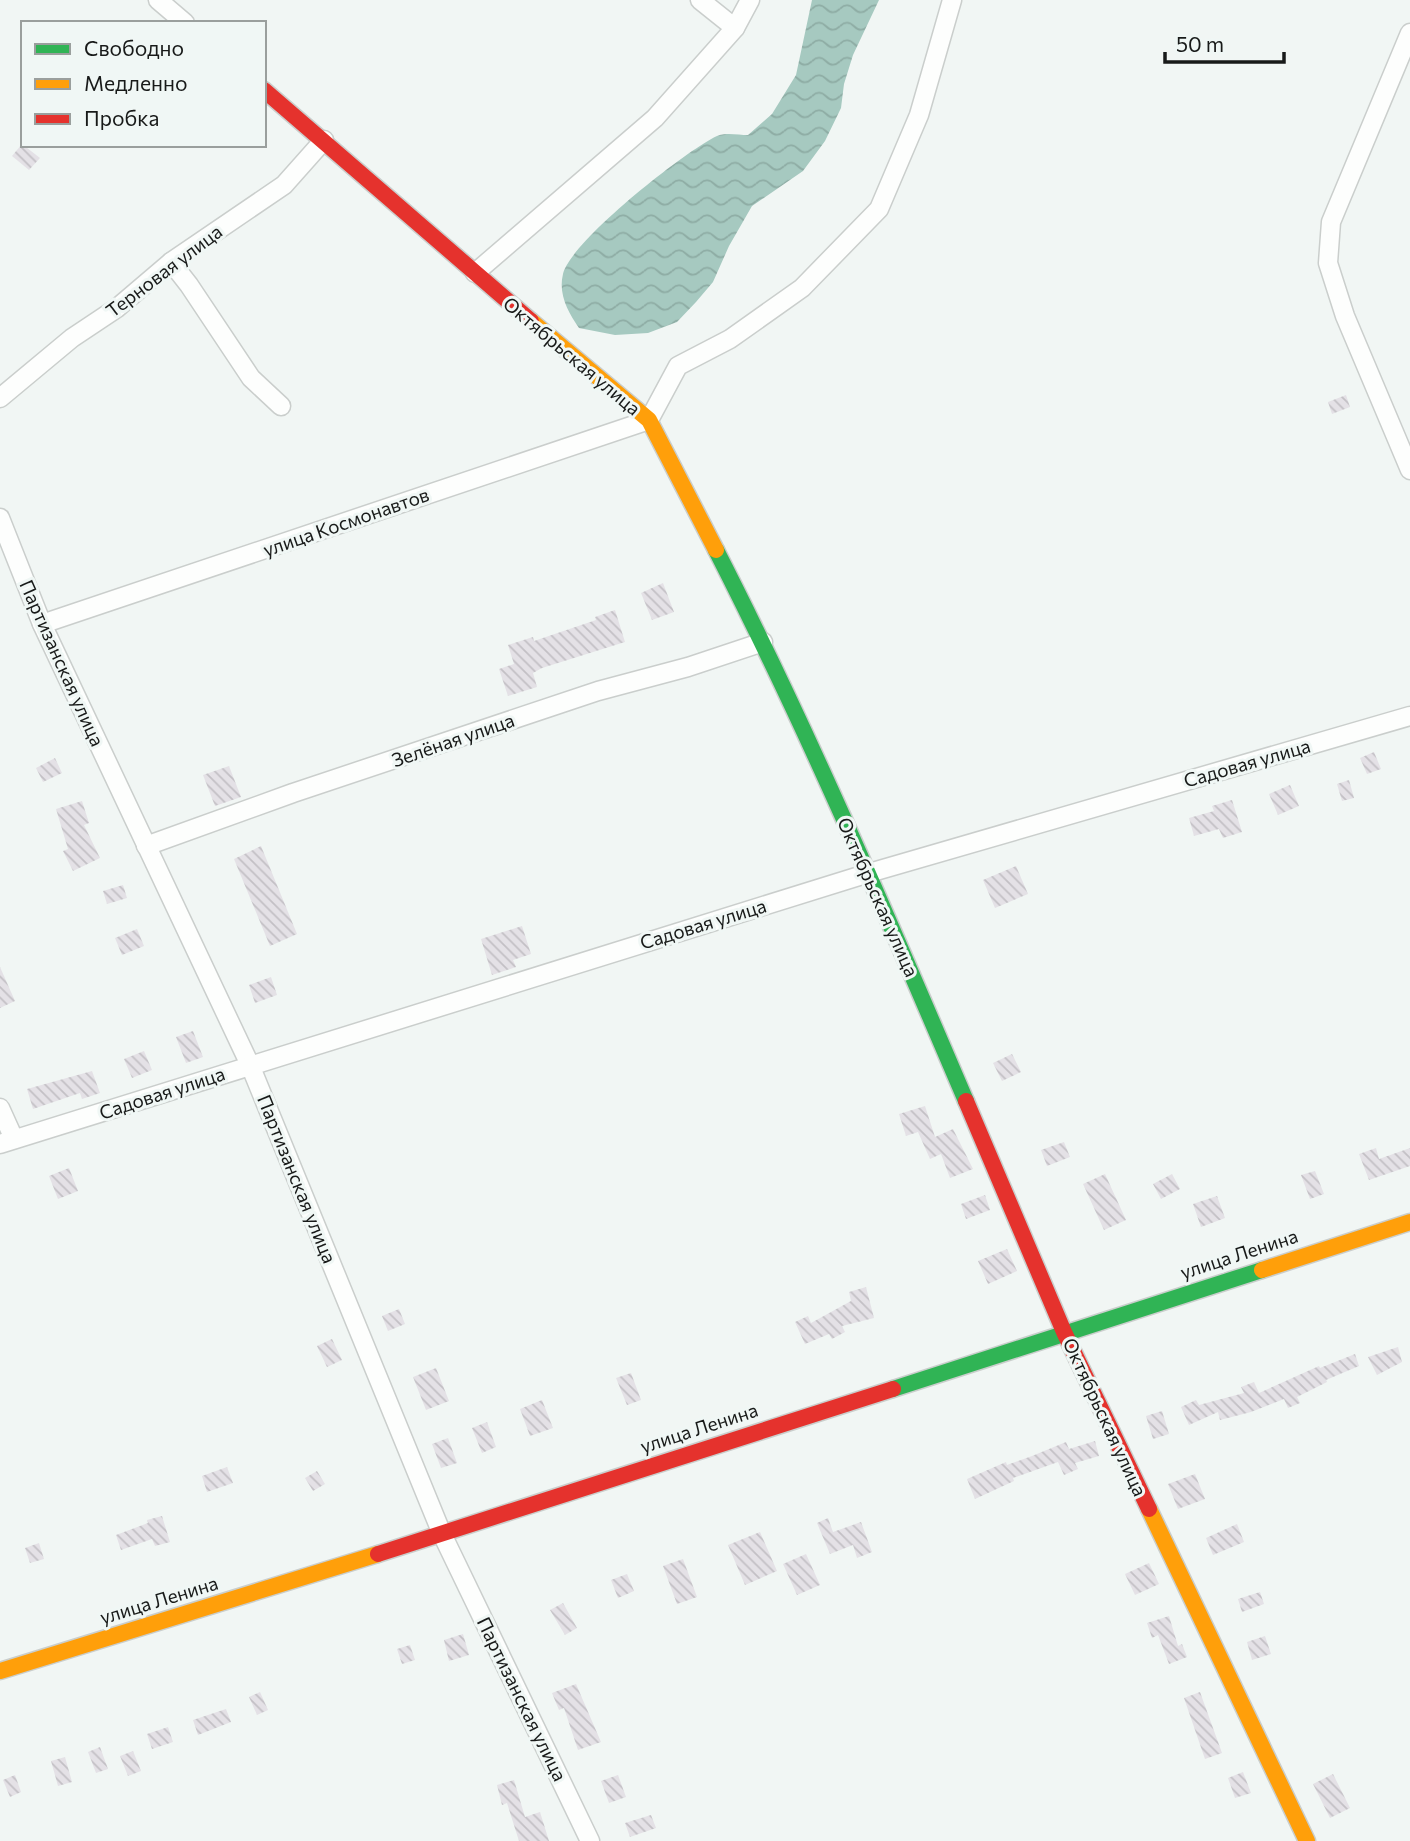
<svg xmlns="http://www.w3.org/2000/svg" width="1410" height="1841" font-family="Commissioner,sans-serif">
	<defs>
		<pattern id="water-waves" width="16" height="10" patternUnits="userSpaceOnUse" patternTransform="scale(1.75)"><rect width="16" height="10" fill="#a6c9c0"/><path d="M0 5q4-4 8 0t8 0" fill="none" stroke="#8eaca4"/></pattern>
		<pattern id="building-back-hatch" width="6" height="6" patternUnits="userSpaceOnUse" patternTransform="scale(1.75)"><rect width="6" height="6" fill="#e4e1e6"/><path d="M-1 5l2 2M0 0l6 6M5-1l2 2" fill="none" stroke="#c3c0c5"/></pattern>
	</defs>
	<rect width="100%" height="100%" fill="#f1f6f4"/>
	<path fill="url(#water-waves)" d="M812,0H879L853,55L844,84L841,108L825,141L803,171L752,206L729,246L713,282L696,302L677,322L648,333L615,335L579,328C568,312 558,294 563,274C570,242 685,151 717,136C725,132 739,135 748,135L772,114L796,75Z"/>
	<g fill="url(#building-back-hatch)">
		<path d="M22,144L40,158L29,170L12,156Z"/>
		<path d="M1346,395L1350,407L1332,414L1328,402Z"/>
		<path d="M663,583L674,612L652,620L641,593Z"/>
		<path d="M615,610L625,642L542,668L533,673L537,687L508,696L499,669L514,664L508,645L533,637L534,641L596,620L595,617Z"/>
		<path d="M1374,752L1381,769L1367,774L1360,758Z"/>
		<path d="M55,758L62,773L43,782L36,768Z"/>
		<path d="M229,766L241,797L215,806L203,775Z"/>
		<path d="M1349,780L1354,798L1342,801L1337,784Z"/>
		<path d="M1290,785L1299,806L1278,815L1269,794Z"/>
		<path d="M1232,800L1242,832L1223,838L1219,829L1194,836L1189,818L1214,811L1212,806Z"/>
		<path d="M82,801L89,823L84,825L100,858L73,871L63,851L68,849L56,809Z"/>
		<path d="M261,846L297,934L270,946L234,859Z"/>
		<path d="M1016,866L1028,894L995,908L983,880Z"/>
		<path d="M123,885L127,898L107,904L103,891Z"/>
		<path d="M522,926L531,954L513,960L516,967L492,975L481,939Z"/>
		<path d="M137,929L144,946L122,955L115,938Z"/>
		<path d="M0,967L15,1001L0,1008Z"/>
		<path d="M271,977L277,995L255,1003L249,985Z"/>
		<path d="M193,1031L203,1057L186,1063L176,1037Z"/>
		<path d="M144,1051L152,1070L132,1078L124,1059Z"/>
		<path d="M1012,1054L1021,1072L1002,1081L993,1063Z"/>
		<path d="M92,1071L100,1093L82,1099L80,1093L33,1109L27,1089Z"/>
		<path d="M925,1106L935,1137L953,1129L973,1169L950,1178L941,1154L930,1159L918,1132L906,1136L899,1114Z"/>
		<path d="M1064,1142L1070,1157L1047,1166L1041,1150Z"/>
		<path d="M1376,1148L1379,1159L1410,1148V1166L1369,1180L1359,1154Z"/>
		<path d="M69,1168L78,1191L58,1199L49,1176Z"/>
		<path d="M1315,1171L1324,1194L1310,1199L1301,1175Z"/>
		<path d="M1105,1174L1126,1220L1104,1230L1083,1184Z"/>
		<path d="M1172,1174L1180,1189L1161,1199L1153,1184Z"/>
		<path d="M985,1195L990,1210L966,1219L961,1204Z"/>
		<path d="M1217,1196L1225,1218L1201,1227L1193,1204Z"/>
		<path d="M1007,1249L1017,1271L988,1284L978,1261Z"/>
		<path d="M866,1287L874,1318L842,1326L845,1332L832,1339L829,1334L805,1344L795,1322L808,1316L811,1323L851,1301L849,1292Z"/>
		<path d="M399,1309L405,1324L388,1331L382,1316Z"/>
		<path d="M332,1339L342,1360L327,1367L317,1346Z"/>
		<path d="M1398,1347L1402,1362L1377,1375L1368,1357Z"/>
		<path d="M1355,1354L1359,1366L1326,1380L1327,1382L1297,1397L1300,1403L1288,1408L1284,1399L1251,1412L1220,1420L1218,1412L1189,1425L1181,1407L1196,1400L1199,1405L1244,1393L1241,1387L1254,1382L1259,1393L1319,1366L1320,1368Z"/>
		<path d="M436,1368L449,1401L426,1410L413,1377Z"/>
		<path d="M631,1373L641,1400L627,1405L616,1378Z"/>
		<path d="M542,1400L553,1428L530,1436L520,1409Z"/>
		<path d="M1162,1411L1169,1434L1153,1439L1146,1416Z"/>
		<path d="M487,1422L496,1447L482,1453L472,1428Z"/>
		<path d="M448,1438L457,1463L441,1468L432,1444Z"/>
		<path d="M1095,1441L1099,1456L1075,1463L1078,1469L1064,1475L1058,1462L1013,1478L1014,1481L975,1499L967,1479L1006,1462L1007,1465L1032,1456L1066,1442L1069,1449Z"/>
		<path d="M227,1467L233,1483L207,1492L202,1476Z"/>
		<path d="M317,1471L325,1484L313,1491L305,1478Z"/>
		<path d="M1195,1474L1205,1499L1178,1509L1168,1484Z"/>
		<path d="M162,1516L170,1542L155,1546L152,1539L121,1550L116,1535L148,1523L147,1520Z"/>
		<path d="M828,1518L833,1532L861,1522L872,1552L857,1558L853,1545L830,1554L817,1523Z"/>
		<path d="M1237,1524L1244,1542L1213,1555L1206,1538Z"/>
		<path d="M760,1532L777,1571L745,1585L728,1545Z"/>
		<path d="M39,1543L44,1559L30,1563L25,1548Z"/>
		<path d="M806,1554L820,1585L797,1595L783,1564Z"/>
		<path d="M683,1559L697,1597L677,1604L663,1566Z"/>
		<path d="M1149,1563L1159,1584L1135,1595L1125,1574Z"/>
		<path d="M627,1574L634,1591L618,1598L611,1580Z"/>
		<path d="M1260,1592L1264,1604L1242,1612L1238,1599Z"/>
		<path d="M563,1603L577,1628L565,1635L550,1610Z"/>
		<path d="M1169,1616L1178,1646L1182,1644L1187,1657L1169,1664L1158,1635L1152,1638L1147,1623Z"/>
		<path d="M463,1634L469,1655L449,1661L444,1640Z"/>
		<path d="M1265,1636L1271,1654L1252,1660L1247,1642Z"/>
		<path d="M410,1645L415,1660L402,1664L397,1649Z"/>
		<path d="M576,1684L601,1742L578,1750L564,1708L559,1710L552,1693Z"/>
		<path d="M260,1692L268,1710L257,1715L249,1697Z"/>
		<path d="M1200,1692L1222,1753L1205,1759L1184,1698Z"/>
		<path d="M226,1709L231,1722L198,1735L193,1720Z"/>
		<path d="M168,1727L173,1742L152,1749L147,1734Z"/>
		<path d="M100,1747L108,1769L96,1773L88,1752Z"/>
		<path d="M133,1751L141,1771L128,1776L120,1756Z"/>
		<path d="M65,1757L72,1782L58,1786L51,1761Z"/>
		<path d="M1243,1772L1251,1793L1235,1798L1228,1778Z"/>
		<path d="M1333,1774L1350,1808L1330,1818L1313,1784Z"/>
		<path d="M15,1775L21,1792L10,1797L3,1780Z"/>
		<path d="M618,1775L626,1797L609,1803L601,1781Z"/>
		<path d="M514,1780L525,1817L540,1812L549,1841H519L507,1803L502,1805L497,1785Z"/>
		<path d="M651,1815L656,1828L630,1837L625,1823Z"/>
	</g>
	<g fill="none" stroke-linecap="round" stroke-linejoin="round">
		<g stroke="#cacecc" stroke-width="21">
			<g id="street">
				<path d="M158,0L185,23"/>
				<path d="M700,0L735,28"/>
				<path d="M1410,33L1331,222L1328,263L1345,316L1410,470"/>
				<path d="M171,262L189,285L251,378L281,406"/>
				<path d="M475,273L655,118L735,28L750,0"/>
				<path d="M0,398L72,338L117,308L171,262L284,185L324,140"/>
				<path d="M0,518L42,624L250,1065L442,1534L590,1841"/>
				<path d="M42,624L649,420L678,366L730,339L802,288L879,209L919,115L952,0"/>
				<path d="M146,846L293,793L598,691L688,667L763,642"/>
				<path d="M0,1108L14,1139"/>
				<path d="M0,1144L869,873L1410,716"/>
			</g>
		</g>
		<g stroke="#cacecc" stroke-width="19">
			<g id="fast">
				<path d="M716,550C808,730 887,916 966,1101"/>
				<path d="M893,1389L1262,1270"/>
			</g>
		</g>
		<g stroke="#cacecc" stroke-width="19">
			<g id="slow">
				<path d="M531,321L649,420L716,550"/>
				<path d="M1262,1270L1410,1222"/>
				<path d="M1149,1509L1307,1841"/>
				<path d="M0,1671L378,1554"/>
			</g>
		</g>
		<g stroke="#cacecc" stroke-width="19">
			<g id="jam">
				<path d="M264,90L531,321"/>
				<path d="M966,1101L1064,1332L1149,1509"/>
				<path d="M378,1554L893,1389"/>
			</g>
		</g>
		<use href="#street" stroke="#fdfefd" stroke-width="18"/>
		<use href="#fast" stroke="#30b455" stroke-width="16"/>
		<use href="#slow" stroke="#ff9f0a" stroke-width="16"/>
		<use href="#jam" stroke="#e5322d" stroke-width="16"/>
	</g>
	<g text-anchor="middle" stroke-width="6" stroke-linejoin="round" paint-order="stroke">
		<g font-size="19" fill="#181a19" stroke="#f0f7f5">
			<text transform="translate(164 271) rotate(-37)" y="7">Терновая улица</text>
			<text transform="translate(572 356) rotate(40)" y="7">Октябрьская улица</text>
			<text transform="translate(346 522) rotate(-19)" y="7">улица Космонавтов</text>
			<text transform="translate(62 663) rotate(66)" y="7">Партизанская улица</text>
			<text transform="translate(453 740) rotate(-19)" y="7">Зелёная улица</text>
			<text transform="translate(1247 763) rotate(-16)" y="7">Садовая улица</text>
			<text transform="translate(878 897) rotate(66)" y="7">Октябрьская улица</text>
			<text transform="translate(703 924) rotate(-17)" y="7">Садовая улица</text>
			<text transform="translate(162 1093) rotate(-18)" y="7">Садовая улица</text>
			<text transform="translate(297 1179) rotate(68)" y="7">Партизанская улица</text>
			<text transform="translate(1239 1254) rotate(-18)" y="7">улица Ленина</text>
			<text transform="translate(1105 1417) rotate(65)" y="7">Октябрьская улица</text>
			<text transform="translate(699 1428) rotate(-18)" y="7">улица Ленина</text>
			<text transform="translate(159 1600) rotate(-17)" y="7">улица Ленина</text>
			<text transform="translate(522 1699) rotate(64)" y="7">Партизанская улица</text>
		</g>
	</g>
	<rect x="21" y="21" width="245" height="126" fill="#f0f7f5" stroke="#9a9f9d" stroke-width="2"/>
	<rect x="35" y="44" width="35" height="10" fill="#30b455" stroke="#9a9f9d" stroke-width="2"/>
	<text x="84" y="56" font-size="21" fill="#181a19">Свободно</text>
	<rect x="35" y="79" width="35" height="10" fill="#ff9f0a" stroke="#9a9f9d" stroke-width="2"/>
	<text x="84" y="91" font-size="21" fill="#181a19">Медленно</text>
	<rect x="35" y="114" width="35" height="10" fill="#e5322d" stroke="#9a9f9d" stroke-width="2"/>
	<text x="84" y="126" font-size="21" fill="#181a19">Пробка</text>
	<path d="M1165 52v10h119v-10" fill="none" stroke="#181a19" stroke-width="3.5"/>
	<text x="1176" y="52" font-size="21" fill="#181a19" stroke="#f0f7f5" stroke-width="5" paint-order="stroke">50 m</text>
</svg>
